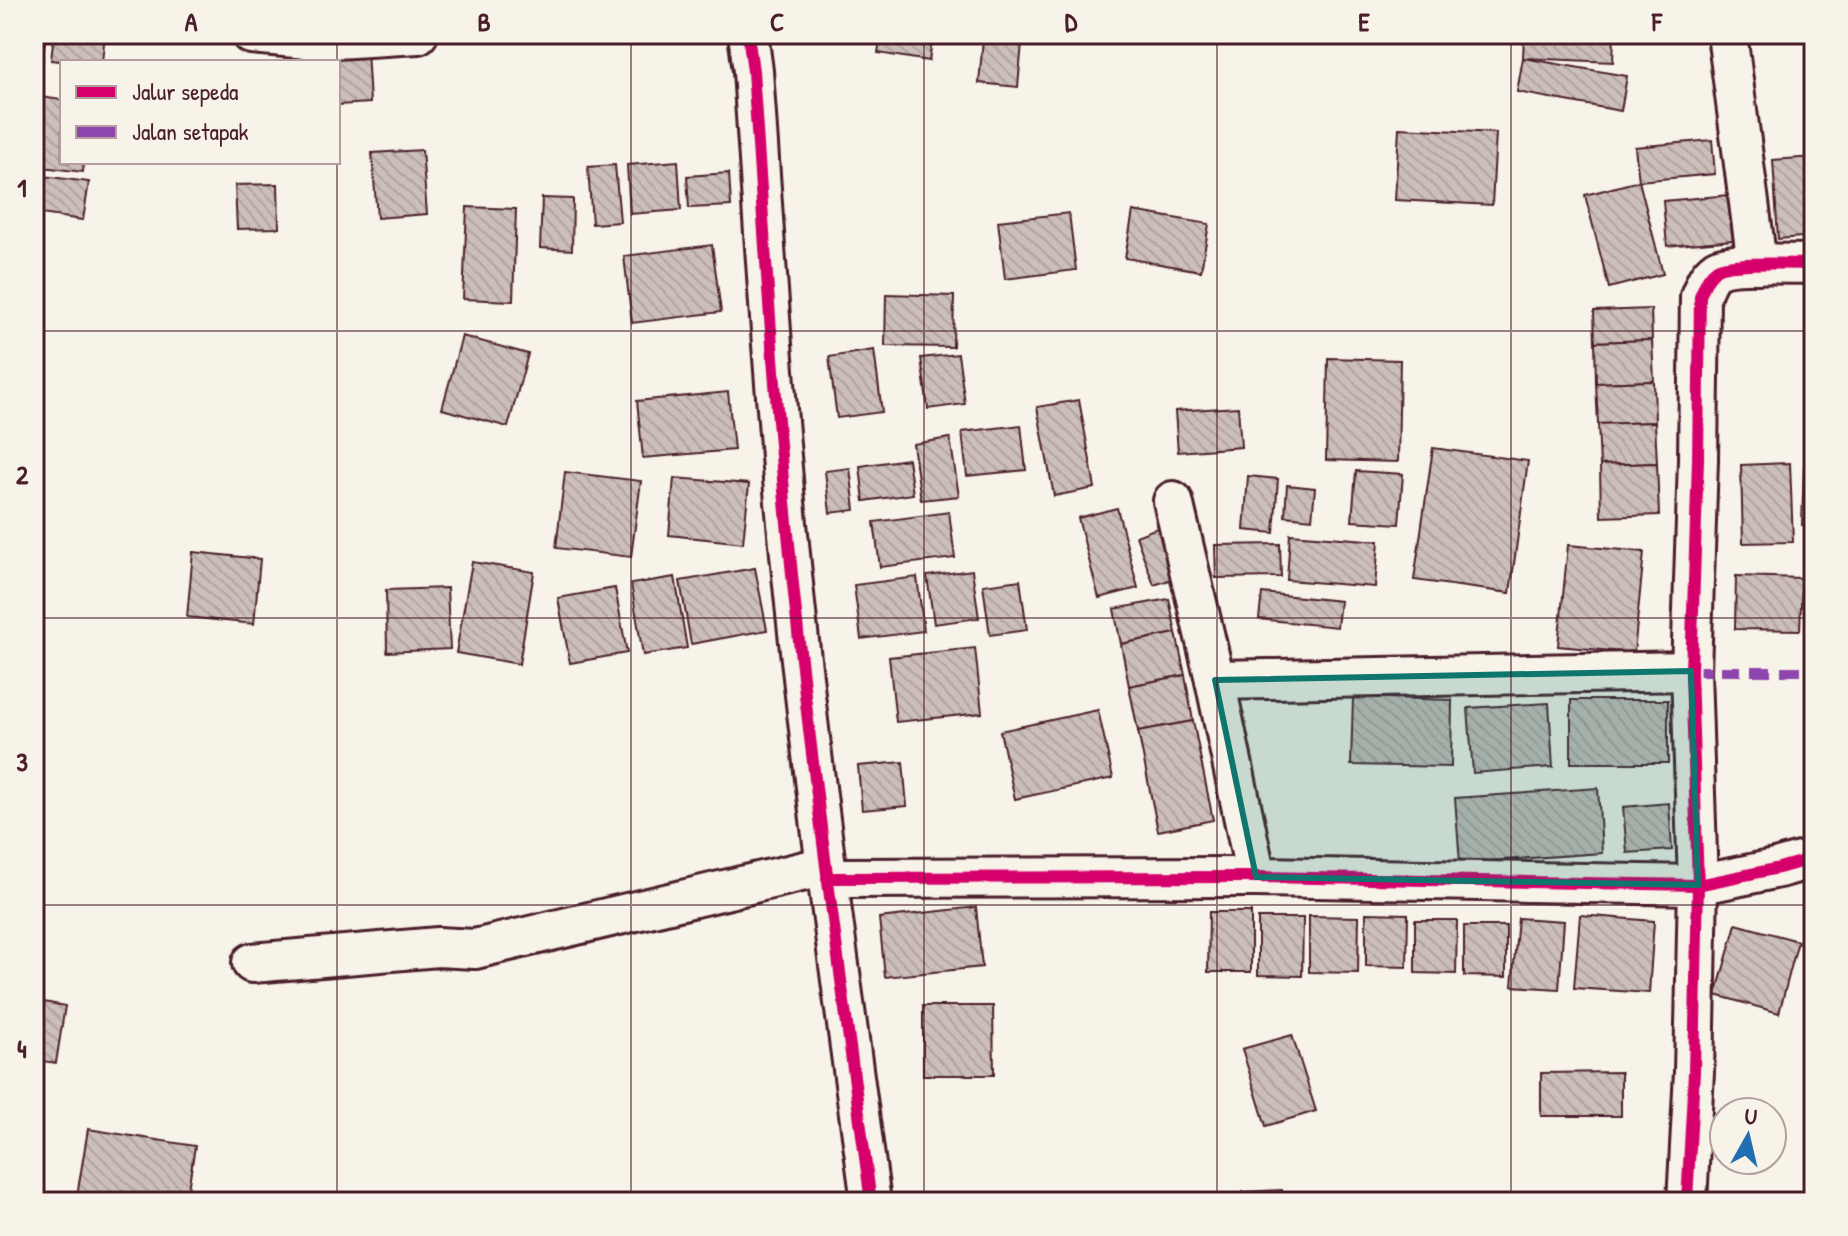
<svg xmlns="http://www.w3.org/2000/svg" width="1848" height="1236" font-family="'Patrick Hand',sans-serif">
	<defs>
		<pattern id="building-back-hatch" width="6" height="6" patternUnits="userSpaceOnUse" patternTransform="scale(2)"><rect width="6" height="6" fill="#ccbfb9"/><path d="M-1 5l2 2M0 0l6 6M5-1l2 2" fill="none" stroke="#b1a49f"/></pattern>
	</defs>
	<rect width="100%" height="100%" fill="#f7f3e8"/>
	<filter id="ink" filterUnits="userSpaceOnUse"><feTurbulence type="fractalNoise" baseFrequency=".0125" numOctaves="2"/><feDisplacementMap in="SourceGraphic" scale="16" xChannelSelector="R" yChannelSelector="G"/><feConvolveMatrix kernelMatrix="1 2 1 2 8 2 1 2 1" color-interpolation-filters="sRGB"/></filter>
	<g filter="url(#ink)">
		<g fill="url(#building-back-hatch)" stroke="#4a1f2b" stroke-width="2">
			<path d="M34,34H46L42,63L34,62Z"/>
			<path d="M54,34H105L102,62H68L51,60Z"/>
			<path d="M881,34H933L929,61L878,53Z"/>
			<path d="M1524,34H1614L1613,62L1523,58Z"/>
			<path d="M983,39L1022,43L1018,87L979,83Z"/>
			<path d="M367,49L370,103L338,105V62H335V51Z"/>
			<path d="M1523,58L1627,76L1621,111L1517,92Z"/>
			<path d="M34,96L62,100V162H84L83,172L34,166Z"/>
			<path d="M1399,128L1496,133L1492,205L1395,200Z"/>
			<path d="M1712,140L1715,174L1639,181L1635,147Z"/>
			<path d="M422,150L427,214L377,218L372,153Z"/>
			<path d="M1814,157V236L1778,239L1773,160Z"/>
			<path d="M678,161L681,210L630,214L627,165Z"/>
			<path d="M615,165L620,222L592,224L588,167Z"/>
			<path d="M729,173L731,206L689,208L687,176Z"/>
			<path d="M36,175L89,182L83,220L34,213Z"/>
			<path d="M1639,181L1663,274L1609,288L1585,195Z"/>
			<path d="M278,184L279,228L237,229L235,185Z"/>
			<path d="M1729,195L1733,240L1667,246L1663,201Z"/>
			<path d="M542,198L573,199L572,250L540,248Z"/>
			<path d="M467,207L516,209L513,301L463,299Z"/>
			<path d="M1133,211L1209,224L1201,271L1125,258Z"/>
			<path d="M1069,213L1076,270L1005,279L998,221Z"/>
			<path d="M712,245L721,312L632,323L624,256Z"/>
			<path d="M886,294L954,296L953,347L885,346Z"/>
			<path d="M1651,309L1652,340L1595,342L1594,311Z"/>
			<path d="M462,336L528,354L508,427L442,409Z"/>
			<path d="M1652,340L1654,381L1596,383L1595,342Z"/>
			<path d="M874,350L882,412L837,418L829,357Z"/>
			<path d="M958,354L965,404L928,409L921,358Z"/>
			<path d="M1328,358L1400,360L1398,462L1326,460Z"/>
			<path d="M1654,381L1655,422L1598,424L1596,383Z"/>
			<path d="M728,392L734,450L643,458L637,401Z"/>
			<path d="M1079,400L1095,488L1054,496L1037,407Z"/>
			<path d="M1238,407L1241,447L1178,452L1175,411Z"/>
			<path d="M1655,422L1657,463L1600,465L1598,424Z"/>
			<path d="M1021,425L1026,470L967,476L962,432Z"/>
			<path d="M950,438L959,496L921,500L913,444Z"/>
			<path d="M1433,448L1528,461L1510,593L1414,580Z"/>
			<path d="M908,459L913,494L864,501L860,466Z"/>
			<path d="M1657,463L1659,515L1601,517L1600,465Z"/>
			<path d="M1790,463L1793,542L1743,543L1741,465Z"/>
			<path d="M1804,466H1814V526L1802,525Z"/>
			<path d="M850,468L855,510L830,513L825,471Z"/>
			<path d="M1356,471L1403,474L1399,524L1352,521Z"/>
			<path d="M565,472L641,481L631,557L556,548Z"/>
			<path d="M1248,476L1278,479L1274,533L1244,530Z"/>
			<path d="M674,478L749,484L743,543L669,535Z"/>
			<path d="M1287,485L1315,488L1312,519L1285,516Z"/>
			<path d="M1117,508L1138,588L1099,598L1078,518Z"/>
			<path d="M949,512L955,558L880,567L874,522Z"/>
			<path d="M1170,523L1188,574L1154,585L1136,536Z"/>
			<path d="M1290,534L1379,541L1375,587L1287,580Z"/>
			<path d="M1280,544L1281,577L1216,578L1215,545Z"/>
			<path d="M1568,545L1644,552L1634,653L1558,646Z"/>
			<path d="M193,552L260,559L254,624L187,617Z"/>
			<path d="M472,562L534,572L519,664L456,653Z"/>
			<path d="M755,568L767,630L691,644L680,581Z"/>
			<path d="M972,570L979,618L934,624L927,576Z"/>
			<path d="M1736,576L1802,578L1800,630L1735,629Z"/>
			<path d="M675,577L687,648L643,655L631,584Z"/>
			<path d="M917,577L924,631L861,639L854,585Z"/>
			<path d="M1020,580L1027,630L990,635L983,585Z"/>
			<path d="M447,588L450,649L387,652L386,590Z"/>
			<path d="M615,588L627,653L570,663L558,598Z"/>
			<path d="M1262,593L1340,601L1337,627L1259,619Z"/>
			<path d="M1169,599L1176,633L1121,644L1114,609Z"/>
			<path d="M1176,633L1185,675L1129,686L1121,644Z"/>
			<path d="M975,648L982,713L896,722L889,657Z"/>
			<path d="M1185,675L1193,721L1138,731L1129,686Z"/>
			<path d="M1353,697L1452,700L1451,767L1351,765Z"/>
			<rect x="1571" y="700" width="97" height="63"/>
			<path d="M1549,703L1553,767L1473,773L1468,708Z"/>
			<path d="M1098,710L1113,778L1015,799L1000,731Z"/>
			<path d="M1193,721L1213,820L1158,831L1138,731Z"/>
			<path d="M903,762L907,806L862,810L858,766Z"/>
			<path d="M1598,788L1602,853L1460,863L1455,798Z"/>
			<path d="M1669,803L1672,850L1627,853L1623,807Z"/>
			<path d="M976,907L982,967L885,977L879,918Z"/>
			<path d="M1209,912H1251V972H1208Z"/>
			<path d="M1366,913L1408,914L1407,967L1366,966Z"/>
			<path d="M1580,915L1654,921L1649,993L1574,988Z"/>
			<path d="M1309,916L1359,917L1358,973L1309,972Z"/>
			<path d="M1258,918H1303L1302,976L1258,975Z"/>
			<path d="M1518,918L1564,921L1559,989L1512,986Z"/>
			<path d="M1415,920H1457L1456,974L1415,973Z"/>
			<path d="M1736,924L1798,941L1779,1013L1716,995Z"/>
			<path d="M1464,926H1506V977L1464,976Z"/>
			<path d="M34,1000L65,1006L56,1063L34,1060Z"/>
			<path d="M923,1006H993L994,1075H923Z"/>
			<path d="M1292,1035L1316,1111L1266,1126L1242,1049Z"/>
			<path d="M1621,1072V1116H1541V1073Z"/>
			<path d="M88,1129L195,1146L186,1202H76Z"/>
			<path d="M1282,1190V1202H1243V1192Z"/>
		</g>
		<g fill="none" stroke-linecap="round" stroke-linejoin="round">
			<g stroke="#4a1f2b" stroke-width="44">
				<g id="street">
					<path d="M251,34L319,40L418,34"/>
					<path d="M748,34L753,71C764,232 774,393 790,554C811,770 842,986 871,1202"/>
					<path d="M1727,34L1757,264"/>
					<path d="M1173,501L1215,680L1256,877"/>
					<path d="M1215,680L1691,671"/>
					<path d="M827,878L1256,877L1698,885L1779,868L1814,858"/>
					<path d="M252,963L438,947L475,949L826,866"/>
					<path d="M1687,1202L1694,1072L1698,885L1691,671L1698,460L1700,296C1705,285 1707,276 1717,269C1731,261 1795,264 1814,264"/>
				</g>
			</g>
			<use href="#street" stroke="#f7f3e8" stroke-width="38"/>
			<path stroke="#8e44ad" stroke-width="10" stroke-dasharray="20 10" stroke-linecap="butt" d="M1691,671H1814"/>
			<g stroke="#f7f3e8" stroke-width="17">
				<g id="cycleway">
					<path d="M748,34L753,71C764,232 774,393 790,554C811,770 842,986 871,1202"/>
					<path d="M827,878L1256,877L1698,885L1779,868L1814,858"/>
					<path d="M1687,1202L1694,1072L1698,885L1691,671L1698,460L1700,296C1705,285 1707,276 1717,269C1731,261 1795,264 1814,264"/>
				</g>
			</g>
			<use href="#cycleway" stroke="#d6006c" stroke-width="12"/>
		</g>
	</g>
	<path fill="#0f766e" fill-opacity="0.2" stroke="#0f766e" stroke-width="6" stroke-linejoin="round" d="M1691,671L1698,885L1256,877L1215,680Z"/>
	<path fill="none" stroke="#4a1f2b" stroke-width="2" stroke-opacity="0.55" d="M337,34V62M631,34V1202M924,34V1202M1217,34V1202M1511,34V1202M337,162V1202M34,331H1814M34,618H1814M34,905H1814"/>
	<rect width="1848" height="1236" fill="none" stroke="#f7f3e8" stroke-width="88"/>
	<rect x="60" y="60" width="280" height="104" fill="#f7f3e8" stroke="#b29e9c" stroke-width="2"/>
	<rect x="76" y="86" width="40" height="12" fill="#d6006c" stroke="#b29e9c" stroke-width="2"/>
	<text x="132" y="100" font-size="24" fill="#4a1f2b">Jalur sepeda</text>
	<rect x="76" y="126" width="40" height="12" fill="#8e44ad" stroke="#b29e9c" stroke-width="2"/>
	<text x="132" y="140" font-size="24" fill="#4a1f2b">Jalan setapak</text>
	<g transform="translate(1748 1136) rotate(8)"><circle r="38" fill="#f7f3e8" stroke="#b29e9c" stroke-width="2"/>
	<path d="M0-6L14 30L0 20L-14 30Z" fill="#1f6fb2"/>
	<text y="-12" font-size="22" font-weight="bold" text-anchor="middle" fill="#4a1f2b">U</text>
	</g>
	<rect x="44" y="44" width="1760" height="1148" fill="none" stroke="#4a1f2b" stroke-width="3"/>
	<g font-size="26" text-anchor="middle" font-weight="bold" fill="#4a1f2b">
		<text x="191" y="31">A</text>
		<text x="484" y="31">B</text>
		<text x="777" y="31">C</text>
		<text x="1071" y="31">D</text>
		<text x="1364" y="31">E</text>
		<text x="1657" y="31">F</text>
		<text x="22" y="197">1</text>
		<text x="22" y="484">2</text>
		<text x="22" y="771">3</text>
		<text x="22" y="1058">4</text>
	</g>
</svg>
